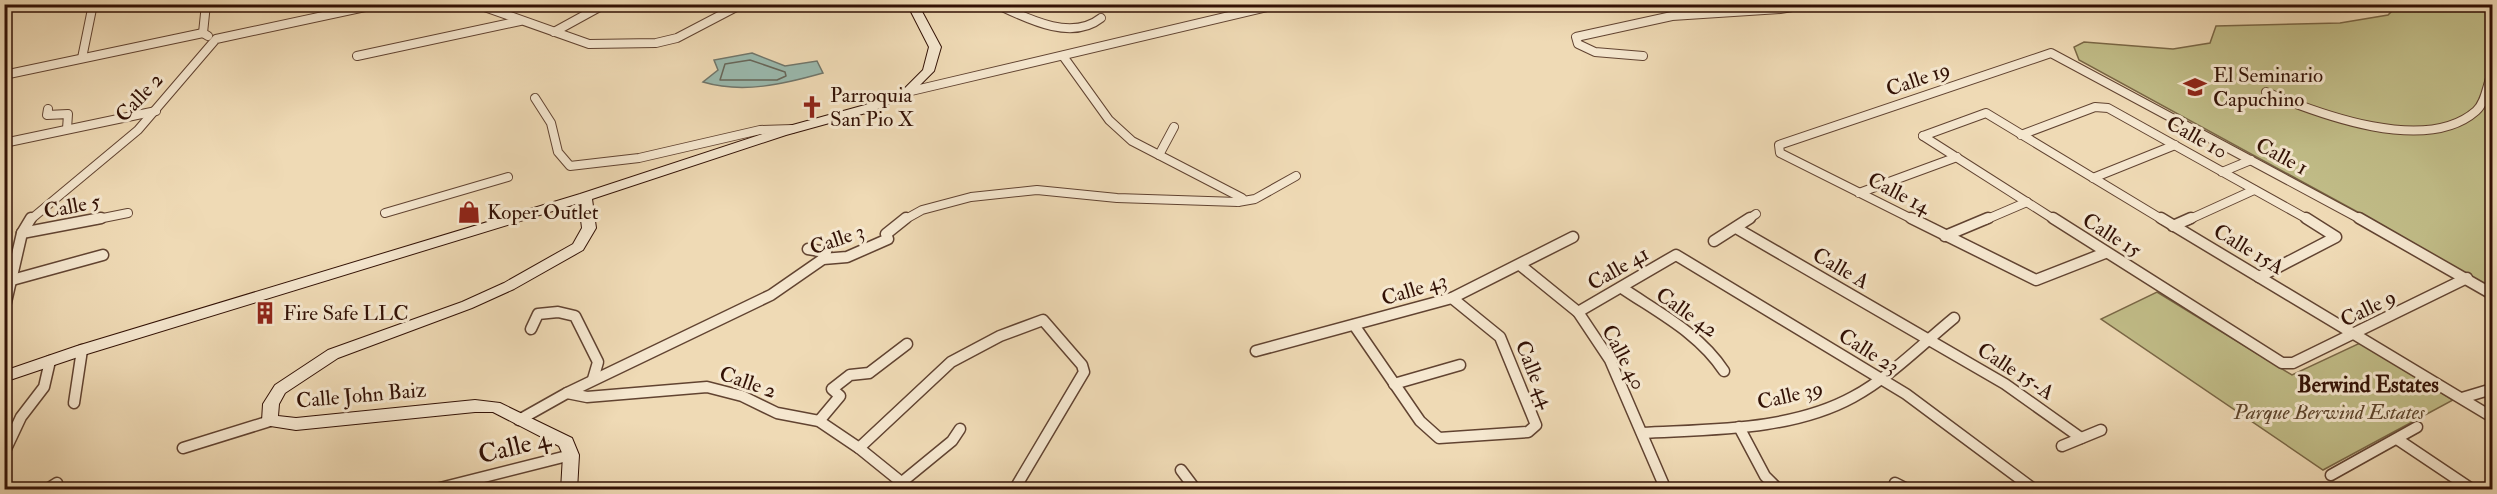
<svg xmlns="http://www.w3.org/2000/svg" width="2497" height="494" font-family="'IM FELL Double Pica',serif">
	<rect width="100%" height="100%" fill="#efdab5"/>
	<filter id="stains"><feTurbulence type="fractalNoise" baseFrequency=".00333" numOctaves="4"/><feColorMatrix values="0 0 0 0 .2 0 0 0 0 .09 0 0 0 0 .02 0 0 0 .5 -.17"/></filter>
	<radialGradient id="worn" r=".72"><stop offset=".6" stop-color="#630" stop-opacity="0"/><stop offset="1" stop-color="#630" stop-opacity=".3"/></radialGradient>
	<g fill="#c1bd88" stroke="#7a6746" stroke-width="1.5">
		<path d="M2398,5H2492V292L2385,227L2079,60L2074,47L2084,42L2173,49L2210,43L2216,26L2340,23L2388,15Z"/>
		<path d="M2157,292L2292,375L2360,343L2453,400L2323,470L2101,319Z"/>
	</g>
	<path fill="#9abaaf" stroke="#70766b" stroke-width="1.5" d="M752,53L785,66L817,61L823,73C784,84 743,94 703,82L718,70L714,60Z"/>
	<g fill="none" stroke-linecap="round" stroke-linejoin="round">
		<path stroke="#66665a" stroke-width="1.5" d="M750,60L785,72L786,76L777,80H720L725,64Z"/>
		<g stroke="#614331" stroke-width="10">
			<g id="street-far1">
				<path d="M206,4L203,33L208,36"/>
				<path d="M476,4L589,44L656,43L677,38L742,4"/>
				<path d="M996,4C1026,18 1071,42 1101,18"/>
				<path d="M554,32L605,4"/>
				<path d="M357,56L520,21"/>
				<path d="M1063,56L1109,120L1132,141L1242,198L1238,202"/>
				<path d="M1643,56L1595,52L1578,44L1576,37L1672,16L1780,9L1810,4"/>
				<path d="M82,58L93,4"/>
				<path d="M4,75L203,33"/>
				<path d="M907,92L1280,4"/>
				<path d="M2266,92C2319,114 2426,155 2476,111C2486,102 2487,84 2492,73"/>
				<path d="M535,98L551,123L558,152L570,166L639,158L760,130L792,129"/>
				<path d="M48,109L47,115L68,114L67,129"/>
				<path d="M2021,135L2095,107L2108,108L2309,220"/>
				<path d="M1923,136L1986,113L2163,220"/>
				<path d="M1923,136L2055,220"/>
				<path d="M4,143L156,111"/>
				<path d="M1159,155L1174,127"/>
				<path d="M2222,172L2251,160"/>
				<path d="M2093,178L2175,145"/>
				<path d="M1859,193L1957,157"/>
				<path d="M385,213L508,177"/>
				<path d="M30,220L138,130L216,39L379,4"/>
				<path d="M93,220L128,213"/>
				<path d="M904,220L922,210L971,197L1037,190L1117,198L1238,202L1255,199L1296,176"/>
				<path d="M1747,220L1756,214"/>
				<path d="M1914,220L1780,153L1779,145L2051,53L2362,220"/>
				<path d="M1985,220L2027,202"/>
				<path d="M2188,220L2254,190"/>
			</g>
		</g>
		<g stroke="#614331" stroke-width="13">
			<g id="street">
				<path d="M1911,218L2036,280L2105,253"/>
				<path d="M2053,218L2282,363H2293L2467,278"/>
				<path d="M2161,218L2492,417"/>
				<path d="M2359,218L2492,294"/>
				<path d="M2173,226L2191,218"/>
				<path d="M1736,228L2005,384L2081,438"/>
				<path d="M22,233L101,218"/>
				<path d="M1945,236L1988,218"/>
				<path d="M1714,241L1750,218"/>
				<path d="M808,249L826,252L823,259"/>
				<path d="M1520,265L1578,312L1610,360L1666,490"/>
				<path d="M2259,277L2336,237L2306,218"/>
				<path d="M12,280L103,255"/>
				<path d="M1622,288C1659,313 1699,333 1724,371"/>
				<path d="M4,311L22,233L31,218"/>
				<path d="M1578,312L1676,255L1906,394L2035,490"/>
				<path d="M1354,325L1420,421L1439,438L1528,432L1536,425L1500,337L1452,298"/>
				<path d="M531,329L538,314L558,312L575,316L598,362L593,379"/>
				<path d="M1256,351L1452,298L1573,237"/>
				<path d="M1394,384L1460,365"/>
				<path d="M567,393L771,295L823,259L847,257L888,239L886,234L906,218"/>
				<path d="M2462,398L2492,389"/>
				<path d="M74,403L82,350"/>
				<path d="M519,420L567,393L587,397L707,387L742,396L777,413L819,421L859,448L911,490"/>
				<path d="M819,421L840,396L832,389L850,375L869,373L907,344"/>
				<path d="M1739,427L1765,476L1779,490"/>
				<path d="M1642,433C1711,429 1791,431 1853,397C1890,377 1921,345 1954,318"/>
				<path d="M2397,439L2473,490"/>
				<path d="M2062,446L2101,430"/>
				<path d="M183,448L270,421"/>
				<path d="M859,448L951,362L1000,336L1043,320L1082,365L1084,372L1014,490"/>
				<path d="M4,453L21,417L44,387L50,361"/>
				<path d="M4,462L5,466"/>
				<path d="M1181,470L1196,490"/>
				<path d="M2331,475L2417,427"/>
				<path d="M902,482L952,441L960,429"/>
				<path d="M1895,483L1909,490"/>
				<path d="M46,490L57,483"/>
				<path d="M432,490L571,455"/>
			</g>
		</g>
		<g stroke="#321105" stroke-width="2">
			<path id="secondary" d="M907,4H918L941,47L934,71L911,94L873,111L786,135L592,199L596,228L583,250L514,289L472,308L338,358L285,393L279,404L278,416L296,418L475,400L500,403L572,438L579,455L577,490H561L563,455L559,446L493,412H475L296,430L264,425L262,421L263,404L275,385L328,350L462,302L504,283L573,244L582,228L579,203L87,354L4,382V371L77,346L580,194L778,129L865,105L903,90L923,70L929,47Z"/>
		</g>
		<use href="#street-far1" stroke="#f5e7cf" stroke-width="8"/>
		<use href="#street" stroke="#f5e7cf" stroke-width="10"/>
		<use href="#secondary" fill="#f5e7cf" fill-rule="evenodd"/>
	</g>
	<defs>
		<g id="school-bare" transform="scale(1.8)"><path d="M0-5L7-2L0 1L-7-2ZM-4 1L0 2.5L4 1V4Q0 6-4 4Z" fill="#8f2418" stroke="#f5e7cf" stroke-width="2.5" paint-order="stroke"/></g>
		<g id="church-bare" transform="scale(1.8)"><path d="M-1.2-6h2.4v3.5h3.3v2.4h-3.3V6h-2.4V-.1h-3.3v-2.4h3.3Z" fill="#8f2418" stroke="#f5e7cf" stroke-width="2.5" paint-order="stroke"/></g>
		<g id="shop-bare" transform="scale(1.8)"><path d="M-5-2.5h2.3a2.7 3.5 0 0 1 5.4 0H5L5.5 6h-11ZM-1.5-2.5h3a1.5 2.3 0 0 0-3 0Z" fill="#8f2418" stroke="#f5e7cf" stroke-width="2.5" paint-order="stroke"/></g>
		<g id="building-bare" transform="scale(1.8)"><path d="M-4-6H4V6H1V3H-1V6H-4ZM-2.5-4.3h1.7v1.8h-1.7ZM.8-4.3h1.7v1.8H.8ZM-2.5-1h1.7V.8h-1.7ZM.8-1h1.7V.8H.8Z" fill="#8f2418" stroke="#f5e7cf" stroke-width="2.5" paint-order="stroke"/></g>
	</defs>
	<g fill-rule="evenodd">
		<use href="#school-bare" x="2195" y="87"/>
		<use href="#church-bare" x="812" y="107"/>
		<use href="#shop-bare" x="469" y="212"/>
		<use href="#building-bare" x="265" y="313"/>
	</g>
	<g text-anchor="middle" stroke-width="6" stroke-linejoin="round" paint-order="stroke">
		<g font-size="21" fill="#321105" stroke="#f5e7cf" text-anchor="start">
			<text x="2213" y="82">El Seminario<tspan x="2213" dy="24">Capuchino</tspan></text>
			<text x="830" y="102">Parroquia<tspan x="830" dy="24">San Pio X</tspan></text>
			<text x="487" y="219">Koper Outlet</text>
			<text x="283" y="320">Fire Safe LLC</text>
		</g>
		<g font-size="21" fill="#321105" stroke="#f5e7cf">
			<text transform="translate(1918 79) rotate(-19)" y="7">Calle 19</text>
			<text transform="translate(139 97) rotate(-47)" y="7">Calle 2</text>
			<text transform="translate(2197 137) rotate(29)" y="7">Calle 10</text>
			<text transform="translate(2282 156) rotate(28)" y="7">Calle 1</text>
			<text transform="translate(1899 193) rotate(27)" y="7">Calle 14</text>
			<text transform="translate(72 206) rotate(-11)" y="7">Calle 5</text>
			<text transform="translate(2112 235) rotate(32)" y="7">Calle 15</text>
			<text transform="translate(837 239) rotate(-19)" y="7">Calle 3</text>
			<text transform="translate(2249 249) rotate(31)" y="7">Calle 15A</text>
			<text transform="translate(1618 268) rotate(-30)" y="7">Calle 41</text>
			<text transform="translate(1841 268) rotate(30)" y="7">Calle A</text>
			<text transform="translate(1414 289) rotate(-17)" y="7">Calle 43</text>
			<text transform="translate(2368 308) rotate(-26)" y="7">Calle 9</text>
			<text transform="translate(1687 312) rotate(35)" y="7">Calle 42</text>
			<text transform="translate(1869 351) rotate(32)" y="7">Calle 23</text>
			<text transform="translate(1624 357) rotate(62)" y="7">Calle 40</text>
			<text transform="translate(2016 371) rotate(33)" y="7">Calle 15-A</text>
			<text transform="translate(1535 374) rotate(68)" y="7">Calle 44</text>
			<text transform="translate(748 382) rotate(19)" y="7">Calle 2</text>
			<text transform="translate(361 395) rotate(-5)" y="7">Calle John Baiz</text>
			<text transform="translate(1790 395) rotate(-13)" y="7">Calle 39</text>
		</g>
		<g font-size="21" font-style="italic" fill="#5d452c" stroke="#f5e7cf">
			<text x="2329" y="419">Parque Berwind Estates</text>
		</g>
		<g font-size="22" font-weight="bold" fill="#321105" stroke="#f5e7cf">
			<text x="2368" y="392">Berwind Estates</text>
		</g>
		<g font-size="26" fill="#321105" stroke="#f5e7cf">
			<text transform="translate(514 446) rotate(-14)" y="9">Calle 4</text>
		</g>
	</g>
	<rect width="2497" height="494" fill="none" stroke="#efdab5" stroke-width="24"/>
	<rect x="6" y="6" width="2485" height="482" fill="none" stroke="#321105" stroke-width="3"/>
	<rect x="12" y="12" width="2473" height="470" fill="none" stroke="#321105" stroke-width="1.5"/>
	<rect width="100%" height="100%" filter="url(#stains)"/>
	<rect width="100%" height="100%" fill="url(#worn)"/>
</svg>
